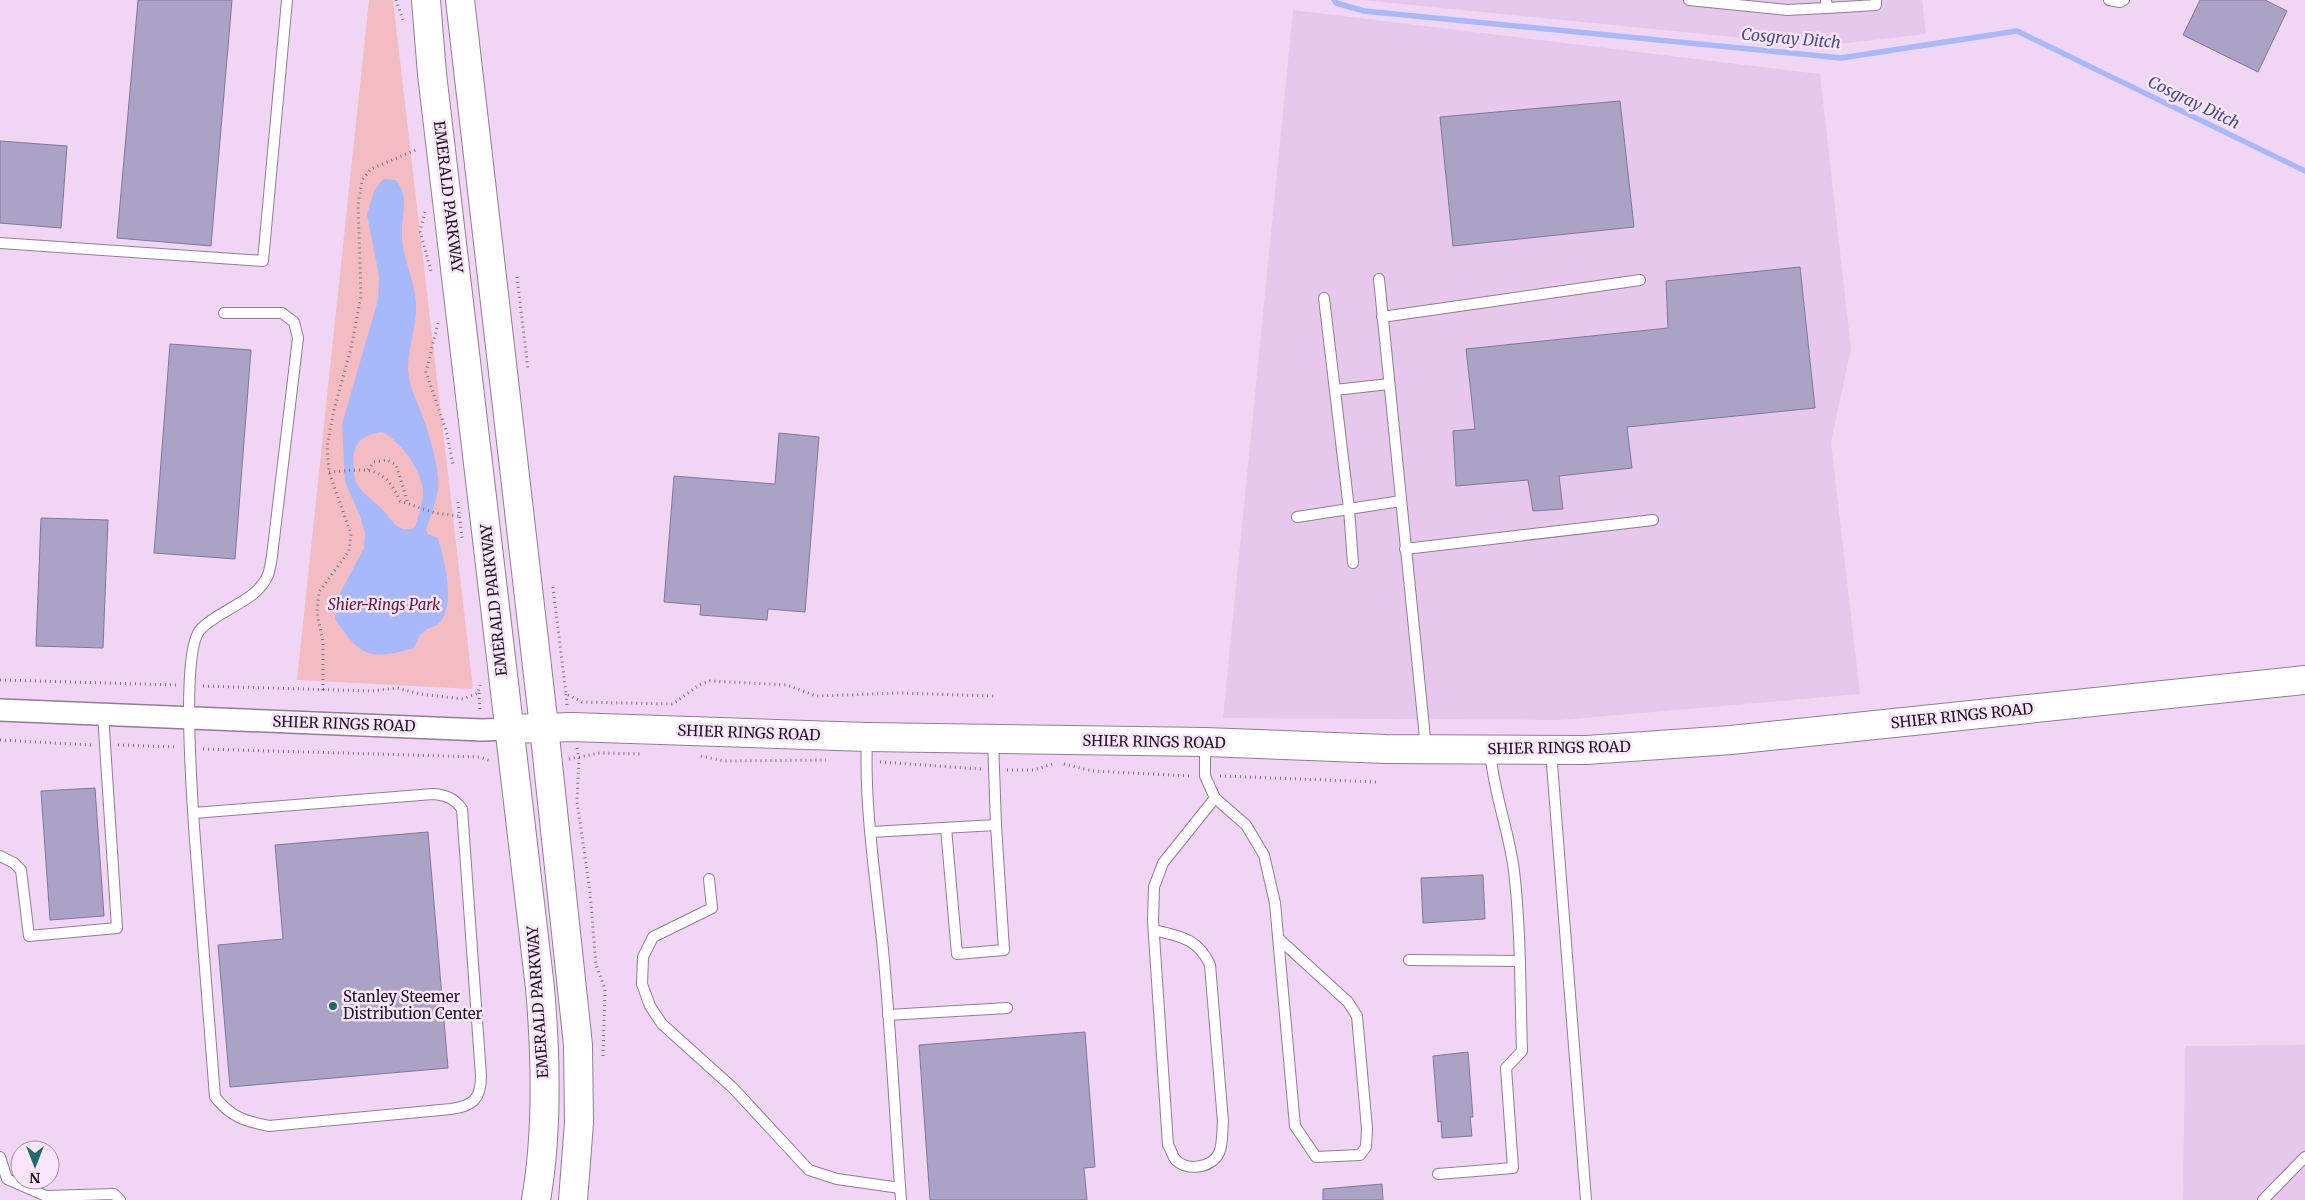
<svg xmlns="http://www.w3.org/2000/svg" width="2305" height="1200" font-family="Merriweather,serif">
	<rect width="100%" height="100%" fill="#f0d6f4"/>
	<g fill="#e6c8ec">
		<path d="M1361,0H1922L1926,34L1822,46Z"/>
		<path d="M1293,10L1820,74L1851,349L1831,442L1860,694L1562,720L1223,718Z"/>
		<path d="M2305,1045V1200H2183L2185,1046Z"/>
	</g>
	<path fill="#f3bcc3" d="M369,0H393L473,689L297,680Z"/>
	<path fill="#a8b9fb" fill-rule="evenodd" d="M383,179L396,180C410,199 402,210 402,231C401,259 418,284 416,312C415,331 408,350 408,369C409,388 419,405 425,423C431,440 440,472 438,490C436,503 430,517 426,530L428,534L438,538C444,560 456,603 440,622C438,625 434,626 430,628C420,632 418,638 414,648C369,661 361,657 335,619L339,595L364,548L365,533L360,516L345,482L342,424L378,300L379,276L367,215L374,191ZM382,432C401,442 422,470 423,492C423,504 418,517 415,527C397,535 392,519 382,509C373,500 363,494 357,484C354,479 354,474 354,469C351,445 360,435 382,432Z"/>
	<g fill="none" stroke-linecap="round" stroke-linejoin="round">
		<path stroke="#a8b9fb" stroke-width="5.5" d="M1334,0L1336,3L1364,11L1841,58L2017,31L2305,171"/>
	</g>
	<g fill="#aba3c5" stroke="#807898">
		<path d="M138,0H232L211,246L117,238Z"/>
		<path d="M2200,0H2265L2287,11L2258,72L2183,35Z"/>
		<path d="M1620,101L1634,227L1453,246L1440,117Z"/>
		<path d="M0,141L67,146L61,228L0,223Z"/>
		<path d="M1800,267L1815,408L1627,427L1632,468L1559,476L1563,509L1533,511L1528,480L1456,486L1453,431L1475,429L1466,349L1668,328L1666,281Z"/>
		<path d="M170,344L251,350L235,559L154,553Z"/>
		<path d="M779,433L819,437L805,612L768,609L767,620L700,615L701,605L664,602L674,476L775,484Z"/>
		<path d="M41,518L108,520L103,648L36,646Z"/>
		<path d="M95,788L104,916L50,920L41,791Z"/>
		<path d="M428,832L448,1068L230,1087L218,945L283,939L275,845Z"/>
		<path d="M1483,875L1485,919L1423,923L1421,878Z"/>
		<path d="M1085,1032L1095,1167L1084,1168L1087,1200H930L919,1045Z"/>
		<path d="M1468,1052L1473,1117H1470L1472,1136L1442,1138L1441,1121L1438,1122L1433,1056Z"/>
		<path d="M1382,1184L1383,1200H1323V1189Z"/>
	</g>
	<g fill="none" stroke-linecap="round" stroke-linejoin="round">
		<g stroke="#937b97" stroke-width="12">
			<g id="service">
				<path d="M1689,0L1787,10L1827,8"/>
				<path d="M1826,0L1827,8L1876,5V0"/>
				<path d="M2109,0L2120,2L2124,0"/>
				<path d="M0,243L263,261L287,0"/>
				<path d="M1379,279L1426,748"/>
				<path d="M1324,298L1349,509L1353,563"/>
				<path d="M1382,317L1640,280"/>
				<path d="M1335,390L1389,384"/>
				<path d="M1297,517L1401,501"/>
				<path d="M1405,549L1653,520"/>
				<path d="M867,738C864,808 876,880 883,950C891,1033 895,1117 901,1200"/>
				<path d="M1205,743V776L1215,798L1246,825L1264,855L1275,903L1295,1126L1316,1157L1360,1155L1366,1147L1367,1129L1357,1016L1348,1002L1278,938"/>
				<path d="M1551,751L1586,1200"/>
				<path d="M194,813L433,794C446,795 454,798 462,809L481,1076C481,1099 473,1106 451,1109L269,1126C244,1121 231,1117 215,1097L194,827C192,792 181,652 200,630C219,609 257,602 268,575C270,569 271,562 272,556L298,338L294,322L282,313H224"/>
				<path d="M946,828L957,954L1004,950L996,825"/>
				<path d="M871,832L996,825L993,740"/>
				<path d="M0,856L14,863L21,870L29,936L117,928L103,714"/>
				<path d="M709,879L712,908L653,937L643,957L642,984L650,1006L662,1024L733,1088L809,1170L837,1179L900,1188"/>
				<path d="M1154,930C1179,936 1198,938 1210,965L1223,1122C1222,1131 1223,1144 1219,1153C1212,1168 1186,1172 1175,1159C1172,1155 1171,1149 1168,1145L1153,921L1154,887L1163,863L1215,798"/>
				<path d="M1409,960L1520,961"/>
				<path d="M888,1015L1007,1008"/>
				<path d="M0,1157L7,1179L46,1196L114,1194L120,1200"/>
				<path d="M1438,1174L1513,1168L1506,1068L1522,1051C1520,991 1521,930 1514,871C1509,830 1493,792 1490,750"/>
				<path d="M2263,1200L2305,1157"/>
			</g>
		</g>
		<g stroke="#937b97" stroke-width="24">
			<path id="minor" d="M0,710L482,730L509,729"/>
		</g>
		<g stroke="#937b97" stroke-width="30">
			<g id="secondary">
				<path d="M426,0L432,74L540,988C546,1057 548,1131 536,1200"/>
				<path d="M460,0L544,727L578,1045L579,1123L573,1200"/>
				<path d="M509,729L572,727L867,737L1205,742L1386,749L1587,750L1731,740L2305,680"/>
			</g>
		</g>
		<g stroke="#806f83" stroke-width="3" stroke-dasharray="1 4" stroke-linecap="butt">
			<path d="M396,0L404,23"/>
			<path d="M425,212L420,231L431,271"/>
			<path d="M517,277L528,370"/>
			<path d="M438,323L426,372L446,430L453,464"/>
			<path d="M368,470L374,462L387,460L396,465L408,503"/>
			<path d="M329,472C365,470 383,462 400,501L435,513L459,516"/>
			<path d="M458,502L462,538"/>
			<path d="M553,587L566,694L582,702L673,704L699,685L710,681L787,685L816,696L900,693L994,696"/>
			<path d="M0,680L177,685"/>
			<path d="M203,686L371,691L397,688L420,694L463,699L478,693L480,685"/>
			<path d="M323,690V642L317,613L319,592L349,551L351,534L329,472L327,446L334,410L351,348L361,296L358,205L362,180L371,169L418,149"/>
			<path d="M479,693L480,711"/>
			<path d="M566,694L567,706"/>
			<path d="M0,740L92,745"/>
			<path d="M118,745L177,747"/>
			<path d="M577,748L579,759L577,801L590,892L596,965L605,989L603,1056"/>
			<path d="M203,749L479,757L491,761"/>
			<path d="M701,756L724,761L826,760"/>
			<path d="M569,759L600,753L642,754"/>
			<path d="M880,762L981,769"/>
			<path d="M1064,764L1092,771L1191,776"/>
			<path d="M1007,770H1034L1052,764"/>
			<path d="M1220,776L1378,782"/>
		</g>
		<use href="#service" stroke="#fff" stroke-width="10"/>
		<use href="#minor" stroke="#fff" stroke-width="21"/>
		<use href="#secondary" stroke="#fff" stroke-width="28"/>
	</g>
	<circle fill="#1e6b6e" stroke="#fae5fd" stroke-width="2" cx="333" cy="1006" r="5"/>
	<g text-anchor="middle" stroke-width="5" stroke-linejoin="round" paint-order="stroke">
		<g font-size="15" fill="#1b121d" stroke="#fae5fd">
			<text transform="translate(448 197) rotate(83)" y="5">EMERALD PARKWAY</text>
			<text transform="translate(494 600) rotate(-96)" y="5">EMERALD PARKWAY</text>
			<text transform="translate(1962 716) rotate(-6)" y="5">SHIER RINGS ROAD</text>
			<text transform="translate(344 724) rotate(2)" y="5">SHIER RINGS ROAD</text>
			<text transform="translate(749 733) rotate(2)" y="5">SHIER RINGS ROAD</text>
			<text transform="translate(1154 742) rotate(1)" y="5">SHIER RINGS ROAD</text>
			<text transform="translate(1559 748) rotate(-1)" y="5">SHIER RINGS ROAD</text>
			<text transform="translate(538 1002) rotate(-94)" y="5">EMERALD PARKWAY</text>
		</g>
		<g font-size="15" font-style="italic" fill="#6e122d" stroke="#fae5fd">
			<text x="384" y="610">Shier-Rings Park</text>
		</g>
		<g font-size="15" fill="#1b121d" stroke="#fae5fd" text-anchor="start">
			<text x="343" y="1002">Stanley Steemer<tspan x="343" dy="17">Distribution Center</tspan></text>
		</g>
		<g font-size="16" font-style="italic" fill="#3f4e9a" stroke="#fae5fd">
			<text transform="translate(1791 38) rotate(5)" y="6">Cosgray Ditch</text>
			<text transform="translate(2194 102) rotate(26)" y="6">Cosgray Ditch</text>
		</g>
	</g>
	<g transform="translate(35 1165) rotate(180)"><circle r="24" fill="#fae5fd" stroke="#a191a3"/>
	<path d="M0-4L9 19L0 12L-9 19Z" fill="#1e6b6e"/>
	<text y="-8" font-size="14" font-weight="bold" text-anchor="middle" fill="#1b121d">N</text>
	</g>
</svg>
